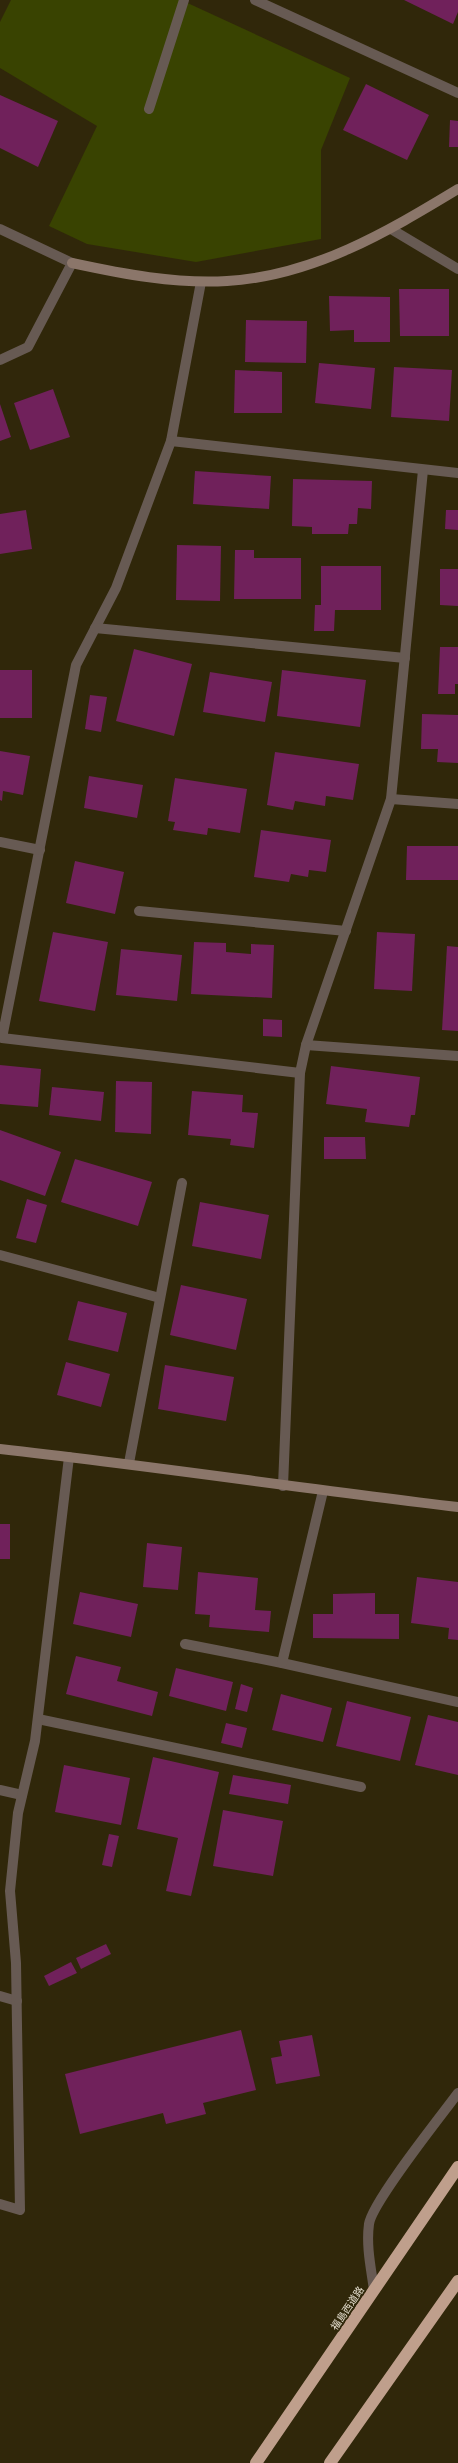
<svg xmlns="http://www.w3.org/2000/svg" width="458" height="2463" font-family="'Roboto Condensed','Noto Sans JP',sans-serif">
	<rect width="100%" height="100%" fill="#30270a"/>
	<path fill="#394301" d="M11,0H181L350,78L321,150V239L196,262L87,244L49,226L97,126L0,68V22Z"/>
	<g fill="#70215b">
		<path d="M404,0H458V12L453,24Z"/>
		<path d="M366,84L429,115L407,160L343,130Z"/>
		<path d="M0,95L58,121L38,167L0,148Z"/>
		<path d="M450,120L458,121V147H449Z"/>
		<path d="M399,289H449V336H400Z"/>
		<path d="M329,296L390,297V342H354V330L330,331Z"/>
		<path d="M246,320L307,321L306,363L245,362Z"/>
		<path d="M319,363L375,368L371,409L315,403Z"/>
		<path d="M394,367L452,370L449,421L391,417Z"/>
		<path d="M235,370L282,372V413H234Z"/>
		<path d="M53,389L70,437L30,450L14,403Z"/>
		<path d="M0,404L11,437L0,441Z"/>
		<path d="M195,471L271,476L269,509L193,504Z"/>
		<path d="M293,479L372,481L371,509L358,508L357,524H349L348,534H312V527L292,526Z"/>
		<path d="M26,510L32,549L0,554V514Z"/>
		<path d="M446,510H458V530L445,529Z"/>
		<path d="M177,545L221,546L220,601L176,600Z"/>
		<path d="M235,550H254V558H301V599H234Z"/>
		<path d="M321,566H381V610H335L334,631H314L315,605H321Z"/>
		<path d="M440,569H458V606L440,605Z"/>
		<path d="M440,647H458V684H455V694H438Z"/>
		<path d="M134,649L192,664L174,736L116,721Z"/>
		<rect x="0" y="670" width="32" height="48"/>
		<path d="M282,670L366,680L360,727L277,716Z"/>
		<path d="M210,672L272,682L265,722L203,712Z"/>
		<path d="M90,695L107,697L101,732L85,729Z"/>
		<path d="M422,714L458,715V763L437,762L438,749H421Z"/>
		<path d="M0,751L30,756L23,795L3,791L2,801L0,800Z"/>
		<path d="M275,752L359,764L353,800L326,796L325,806L295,801L293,810L267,805Z"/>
		<path d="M89,776L143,785L137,818L84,808Z"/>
		<path d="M175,778L247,789L240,833L208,828L207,835L173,830L175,822L168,821Z"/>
		<path d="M261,830L331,840L326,872L309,870L308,877L291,874L289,882L254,877Z"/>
		<path d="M407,846H458V880H406Z"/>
		<path d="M75,861L124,872L115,914L66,903Z"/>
		<path d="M53,932L108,942L95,1011L39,1001Z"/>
		<path d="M377,932L415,934L412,991L374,989Z"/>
		<path d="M194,942L226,943V952L251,954V944L274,945L272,998L191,994Z"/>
		<path d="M447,946L458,947V1031L442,1030Z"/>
		<path d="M121,949L182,955L177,1001L116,995Z"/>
		<path d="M263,1019L282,1020V1037L263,1036Z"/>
		<path d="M0,1065L41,1069L38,1107L0,1104Z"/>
		<path d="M331,1066L420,1077L415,1115H411L409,1127L365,1122L367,1109L326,1104Z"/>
		<path d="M116,1081L152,1082L151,1134L115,1132Z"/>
		<path d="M52,1087L104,1092L101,1121L49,1115Z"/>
		<path d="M192,1091L243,1095L242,1112L258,1113L254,1148L230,1145L231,1139L188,1135Z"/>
		<path d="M0,1130L61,1152L45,1196L0,1180Z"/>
		<path d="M324,1137H365L366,1159H324Z"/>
		<path d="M75,1159L152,1182L138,1226L61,1202Z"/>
		<path d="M27,1199L47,1205L36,1243L16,1238Z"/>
		<path d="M200,1202L269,1215L261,1259L192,1246Z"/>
		<path d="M181,1285L247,1299L236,1350L170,1335Z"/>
		<path d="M78,1301L127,1313L118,1352L68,1340Z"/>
		<path d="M66,1362L110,1374L101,1407L57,1395Z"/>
		<path d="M165,1365L234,1377L226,1421L158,1409Z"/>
		<rect x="0" y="1524" width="10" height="35"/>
		<path d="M147,1543L182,1547L178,1590L143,1587Z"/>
		<path d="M198,1572L258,1578L255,1610L271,1611L269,1632L209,1627L210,1615L195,1614Z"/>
		<path d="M417,1577L458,1582V1640L448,1639L449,1628L411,1623Z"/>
		<path d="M80,1592L138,1604L131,1637L73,1624Z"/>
		<path d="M375,1593V1614H399V1639L313,1638V1614H333V1594Z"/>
		<path d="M76,1656L121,1667L117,1681L158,1692L152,1716L66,1694Z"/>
		<path d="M176,1668L233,1682L226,1711L169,1696Z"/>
		<path d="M241,1684L253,1688L247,1712L235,1709Z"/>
		<path d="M281,1694L332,1708L323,1742L272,1730Z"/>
		<path d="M347,1701L411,1717L400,1761L336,1746Z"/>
		<path d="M428,1715L458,1722V1775L415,1765Z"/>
		<path d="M226,1723L247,1728L242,1748L221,1743Z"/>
		<path d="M153,1757L219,1772L191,1896L166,1891L178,1838L137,1829Z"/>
		<path d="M64,1765L130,1778L121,1825L55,1812Z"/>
		<path d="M233,1775L291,1785L288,1804L229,1794Z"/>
		<path d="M223,1810L283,1821L273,1876L213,1866Z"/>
		<path d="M109,1834L119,1836L112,1867L102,1865Z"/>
		<path d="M106,1944L111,1954L81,1969L76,1958Z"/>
		<path d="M71,1962L77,1973L49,1986L44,1976Z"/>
		<path d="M241,2030L256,2090L203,2103L206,2114L166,2124L163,2113L80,2134L65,2074Z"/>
		<path d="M312,2035L320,2076L276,2084L271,2058L282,2056L279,2041Z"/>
	</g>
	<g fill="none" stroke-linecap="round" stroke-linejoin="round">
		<g stroke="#675a53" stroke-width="10">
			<path d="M255,0L458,93"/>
			<path d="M149,109L184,0"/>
			<path d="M0,229L72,263L28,347L0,360"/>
			<path d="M391,229L458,269"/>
			<path d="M201,282L171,441L116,588L76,665L2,1038L300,1073"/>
			<path d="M171,441L458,473"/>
			<path d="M95,628L405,658"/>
			<path d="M391,799L458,804"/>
			<path d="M0,842L40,850"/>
			<path d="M139,911L346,931"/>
			<path d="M306,1045L458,1056"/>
			<path d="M0,1255L160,1298"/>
			<path d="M129,1463L182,1183"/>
			<path d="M283,1486L300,1073L306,1045L391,799L423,470"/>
			<path d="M185,1644L282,1663L458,1702"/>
			<path d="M282,1663L323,1491"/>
			<path d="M38,1719L361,1787"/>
			<path d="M0,1790L22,1795"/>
			<path d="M0,1996L17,2001"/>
			<path d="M0,2204L20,2210L16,1963L10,1891L18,1813L35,1741L69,1457"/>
			<path d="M374,2290C371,2268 366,2246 369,2224C372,2202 441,2116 458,2093"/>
		</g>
		<g stroke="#8b766a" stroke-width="10">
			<path d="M72,263C123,274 175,284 227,281C313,276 387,232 458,189"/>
			<path d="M0,1449C153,1466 305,1489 458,1507"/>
		</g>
		<g stroke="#bf9f8c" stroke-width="12">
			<path d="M256,2463L458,2167"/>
			<path d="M330,2463L458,2281"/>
		</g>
	</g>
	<g text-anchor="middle" stroke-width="3.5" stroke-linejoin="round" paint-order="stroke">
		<g font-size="10" fill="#e5dfcf" stroke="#30270a">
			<text transform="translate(347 2308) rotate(-56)" y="4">福島西道路</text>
		</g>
	</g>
</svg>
